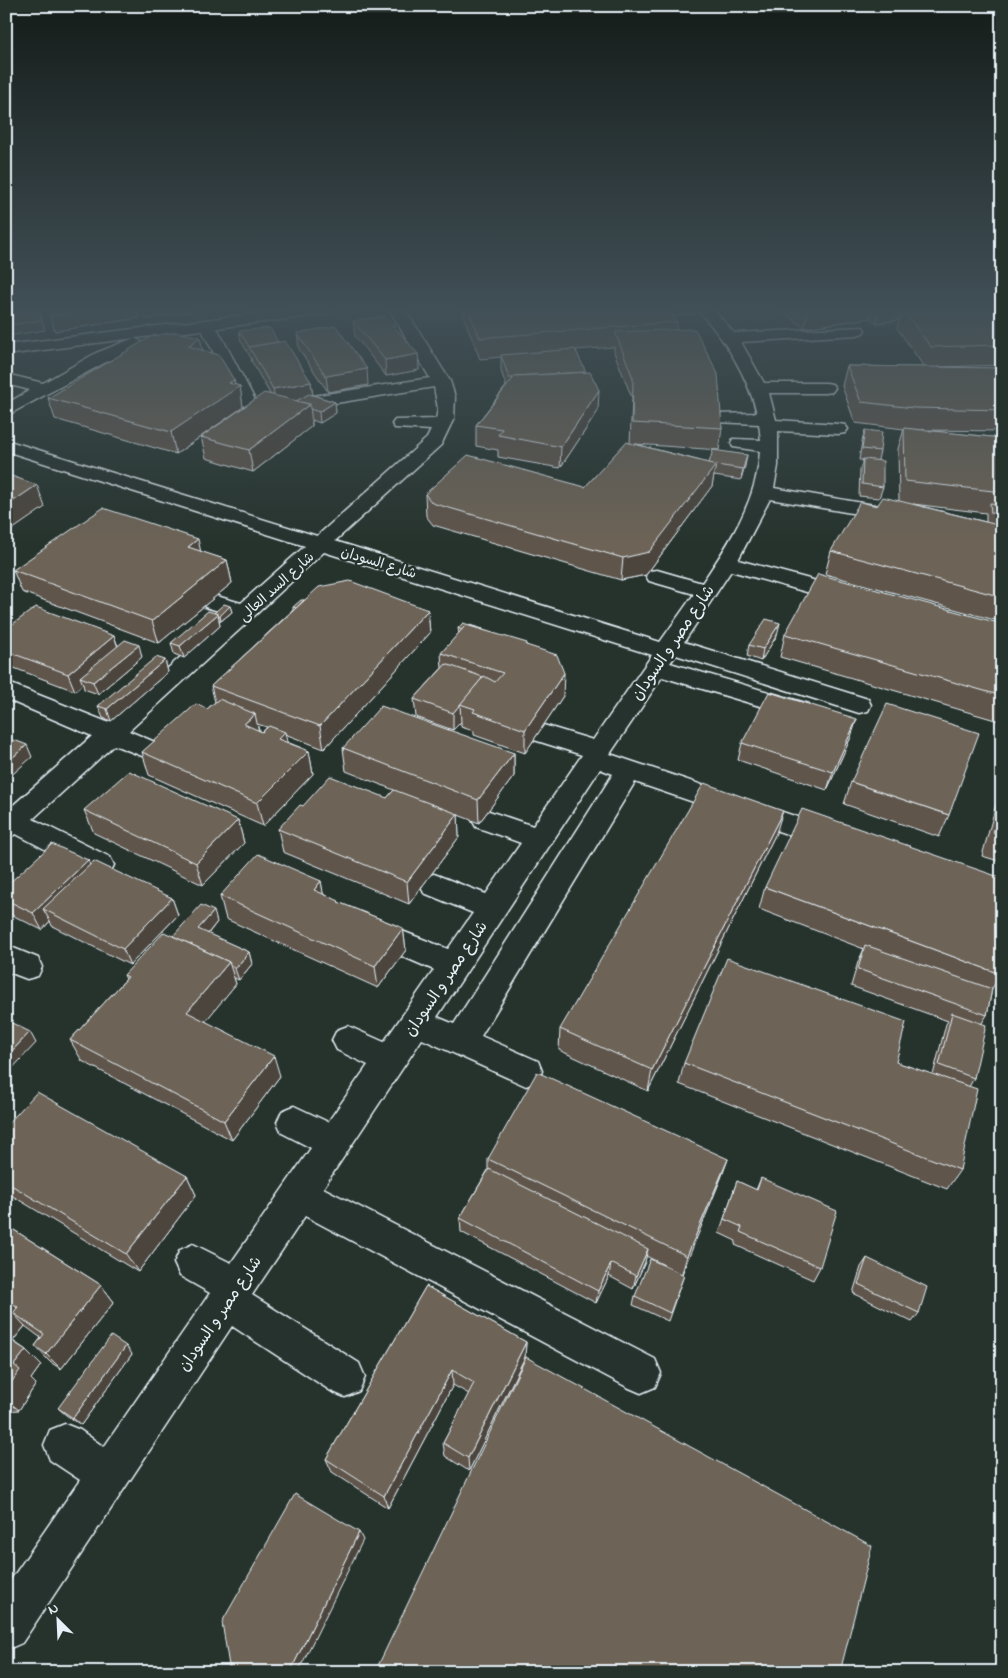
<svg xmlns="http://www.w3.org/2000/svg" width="1008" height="1678" font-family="'Indie Flower','Playpen Sans Arabic',sans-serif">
	<rect width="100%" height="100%" fill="#26332d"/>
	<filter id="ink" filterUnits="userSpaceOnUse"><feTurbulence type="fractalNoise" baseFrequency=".02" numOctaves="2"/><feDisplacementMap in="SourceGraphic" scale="10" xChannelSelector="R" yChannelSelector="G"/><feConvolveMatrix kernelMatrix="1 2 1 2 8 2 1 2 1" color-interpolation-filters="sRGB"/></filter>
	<g filter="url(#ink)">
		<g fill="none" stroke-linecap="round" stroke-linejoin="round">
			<g stroke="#e8f1f8" stroke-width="3">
				<g id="minor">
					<path d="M292,309H334L326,314L217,328L256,402L261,404L430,378L389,309H405L450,381L455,397L454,418L441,445L335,541L660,642L694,594L649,581L646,576L649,571L657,570L702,583C730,542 757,501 760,451L733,447L731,443L733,439L761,440L759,424L716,422L713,418L716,414L757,413C746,373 727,343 700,312L660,317L652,312L654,309H713L734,333L863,327L865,330L863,333L857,335L741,342L764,383H826L832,384L835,388L832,392L826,393H769L776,420L839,424L845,425L848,429L845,433L839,434L778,431V466L774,488L892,508L899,510L902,514L899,518L892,520L770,499L738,560L854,591L857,596L854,601L846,603L731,571L684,642L868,699L871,705L868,711L859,713L676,655L670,663L809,704L812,710L809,716L800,718L662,677L610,754L839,831L843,838L839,845L829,848L819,845L635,782L481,1036L538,1061L542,1071L538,1081L526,1086L422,1039L323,1188L655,1359L661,1373L655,1387L641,1393L627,1387L305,1216L252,1295L359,1363L365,1377L359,1391L345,1397L331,1391L232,1326L22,1643L6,1650V1587L80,1480L50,1460L44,1445L50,1430L65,1424L80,1430L104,1447L210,1293L180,1276L174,1263L180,1250L193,1244L231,1263L311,1148L282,1133L277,1122L282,1111L294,1106L328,1122L368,1065L337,1050L332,1040L337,1030L348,1026L384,1042L434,970L369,942L364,934L369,926L379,922L448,949L473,913L424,893L420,885L424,877L434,874L486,894L521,843L476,827L472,820L476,813L486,810L533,826L582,755L531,739L527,733L531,727L540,724L593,740L652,655L324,552L129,731L164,746L168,752L164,758L155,761L114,745L33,819L110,857L114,865L110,873L100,876L90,873L16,834L6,838V807L10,808L92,736L6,699V682L107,722L229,614L205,607L202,602L205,597L213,595L241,603L305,546L6,451V440L317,536L427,438L431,430L395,428L392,424L395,420L436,419L438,409L434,387L263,415L250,413L240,405L202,330L135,338L143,343L141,346L108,361L6,416V404L30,390L6,384V374L43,383L96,353L134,338L6,355V345ZM600,769L613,774L454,1024L437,1017Z"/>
					<path d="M6,945L38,958L42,967L38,976L27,979L6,971Z"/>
				</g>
			</g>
			<use href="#minor" fill="#26332d" fill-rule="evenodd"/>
		</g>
		<g fill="#5e554b" stroke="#e8f1f8" fill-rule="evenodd">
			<path d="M49,309H189L190,312L146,319L142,310L138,311L140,318L55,331Z"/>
			<path d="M464,309H668L677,322L676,329L722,428L719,450L635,444L709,463L747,455L745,466L741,480L714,476L712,486L646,575L621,580L433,525L426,516L425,494L585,487L630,443L632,398L614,352V347L576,350L598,411L560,468L498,457V450L476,446V425L506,386L501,371V357L480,359L464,318Z"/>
			<path d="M780,309H991L1002,345V365L938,367L1002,368V431L922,430L1002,438V622L825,574L831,551L877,506L899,501L898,449L904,429L855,423L842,386L847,366L924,367L897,328L899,320L876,323L870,318L804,328ZM913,504L986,513V522Z"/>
			<path d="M353,321L418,354L419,370L386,376L355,336Z"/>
			<path d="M239,331L278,342L311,382L313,395L335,402L336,413L320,423L312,420V426L253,472L206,458L201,437L235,413L176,454L55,419L48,398L200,337L202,350L234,380L235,385L240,386L243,407L270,394L252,362L251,358L241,341Z"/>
			<path d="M297,333L368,385L328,392L299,349Z"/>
			<path d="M865,430L880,451L878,460L883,487L879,498L859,496L860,470L863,460H859L862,441Z"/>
			<path d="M201,552L227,560L232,583L159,643L22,592L13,570Z"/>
			<path d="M304,600L428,610L430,633L324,749L285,734L287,742L309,751L313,774L263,826L149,775L142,752L207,709L215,702L211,686L293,610V607ZM257,724L267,727L262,732L259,730Z"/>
			<path d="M230,606L232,612L221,621H219L220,626L184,658L174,654L171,643L214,613Z"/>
			<path d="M1002,624V722L780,657L785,634Z"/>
			<path d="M458,628L483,629V630L527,646L563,696L525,753L474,735V731L461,727V722L453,730L416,717L414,699L442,668L441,653L459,634Z"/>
			<path d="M6,629L114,636L118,646L142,657L98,694L84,689L83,684L75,691L6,665Z"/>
			<path d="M777,635L761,661L747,656L749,645Z"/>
			<path d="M165,660L168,672L111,721L103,718L98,706Z"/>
			<path d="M851,737L827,790L738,760L742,743Z"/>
			<path d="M343,748L514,753V776L479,823L458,815L459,837L409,904L283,852L278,829L303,806L387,798L394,790L346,771Z"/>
			<path d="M851,782L949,815L939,837L844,804Z"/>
			<path d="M1002,783V862L982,856Z"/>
			<path d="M84,810L238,820L244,843L203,885L94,833Z"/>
			<path d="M776,833L648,1091L559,1050L560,1029Z"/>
			<path d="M88,860L90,865L172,898L178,915L130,965L52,926L50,921L42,930L6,912V886Z"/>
			<path d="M321,881L323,894L340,903L403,928L406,950L378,988L226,919L220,896Z"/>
			<path d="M765,887L1000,974L992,989L987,1015L982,1023L974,1078L969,1087L960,1170L947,1189L679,1084L684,1063L896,1062L933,1075L946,1024L948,1021L851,986L858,962L864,949L759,909Z"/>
			<path d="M217,922L208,934L249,952L252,964L239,980L234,978L236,984L205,1021L280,1076L232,1140L82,1061L70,1040L126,979L124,975L173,936Z"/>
			<path d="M6,1126L187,1176L196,1195L138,1272L6,1192Z"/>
			<path d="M488,1159H728L721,1178L682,1273L684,1275L668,1321L633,1305L635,1296L670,1268L646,1256L645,1262L633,1289L609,1276L596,1303L461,1232L460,1218L488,1170Z"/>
			<path d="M761,1178L820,1267L813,1280L735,1245L736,1241L719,1233L737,1181L756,1190Z"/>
			<path d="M6,1225L101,1285L114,1302L61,1369L50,1362L35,1346L41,1338L25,1326L13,1341L26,1350L41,1365L31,1379L36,1384L19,1410L6,1411Z"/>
			<path d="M867,1258L919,1313L912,1322L853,1293L861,1267Z"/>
			<path d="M426,1286L526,1342L525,1357L469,1471L445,1456L443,1443L469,1394L453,1385L388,1508L332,1472L326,1459Z"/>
			<path d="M132,1354L81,1425L66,1415L58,1408Z"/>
		</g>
		<g fill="#4c453d" stroke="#e8f1f8">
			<path d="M6,309H43H39L45,330L7,336Z"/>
			<path d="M100,309H142V310L138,311L140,318L55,331L50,316Z"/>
			<path d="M143,309H189L190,312L146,319Z"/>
			<path d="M808,309H872L870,318L804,328Z"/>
			<path d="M880,309H902L899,320L876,323Z"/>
			<path d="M200,337L204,358L188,346Z"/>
			<path d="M418,354L419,370L386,376L385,360Z"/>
			<path d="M367,369L368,385L328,392L326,376Z"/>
			<path d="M234,380L236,389L240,386L243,407L176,454L171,432L229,383Z"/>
			<path d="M311,382L313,398L276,405L273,389Z"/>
			<path d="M599,390L598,411L560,468L561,447Z"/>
			<path d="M335,402L336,413L320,423L319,412Z"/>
			<path d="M310,404L312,426L253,472L249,450Z"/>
			<path d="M747,455L745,466L741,480L743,469Z"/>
			<path d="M716,465L712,486L646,575L621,580L623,558Z"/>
			<path d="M37,485L45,507L6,534V506Z"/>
			<path d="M198,539L203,562L188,547Z"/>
			<path d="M227,560L232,583L159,643L152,621Z"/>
			<path d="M230,606L232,612L221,621L220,616Z"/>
			<path d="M428,610L430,633L324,749L320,726Z"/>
			<path d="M218,614L220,626L184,658L180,646Z"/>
			<path d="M780,623L777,635L761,661L763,649Z"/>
			<path d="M114,636L120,653L80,677L83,684L75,691L68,674Z"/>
			<path d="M139,645L142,657L98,694L93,682Z"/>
			<path d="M165,660L168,672L111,721L107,709Z"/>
			<path d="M564,673L563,696L525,753V730Z"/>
			<path d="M460,704L461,722L453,730V713Z"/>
			<path d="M255,714L260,737L244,724Z"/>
			<path d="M857,719L851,737L827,790L833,772Z"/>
			<path d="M285,732L290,755L278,739Z"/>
			<path d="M27,745L32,757L6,780V763Z"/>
			<path d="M309,751L313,774L263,826L257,803Z"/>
			<path d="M514,753V776L479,823L478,800Z"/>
			<path d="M783,811L776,833L648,1091L652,1070Z"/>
			<path d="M458,814L459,837L409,904L407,882Z"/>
			<path d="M238,820L244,843L203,885L196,863Z"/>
			<path d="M88,860L95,877L43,909L50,921L42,930L33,913Z"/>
			<path d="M321,881L325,904L314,890Z"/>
			<path d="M172,898L178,915L130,965L123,949Z"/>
			<path d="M214,911L217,922L202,941L198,929Z"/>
			<path d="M403,928L406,950L378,988L375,966Z"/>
			<path d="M249,952L252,964L239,980L235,969Z"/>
			<path d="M229,962L236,984L195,1034L187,1012Z"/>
			<path d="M30,1032L36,1043L6,1075V1057Z"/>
			<path d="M274,1056L280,1076L232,1140L224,1121Z"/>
			<path d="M728,1159L721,1178L682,1274L687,1256Z"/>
			<path d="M187,1176L196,1195L138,1272L126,1254Z"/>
			<path d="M648,1249L645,1262L633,1289L636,1276Z"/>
			<path d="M611,1263L609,1276L596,1303L598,1291Z"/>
			<path d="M101,1285L114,1302L61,1369L46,1354Z"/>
			<path d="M13,1304L29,1321L13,1313L25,1326L10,1344L6,1340V1313Z"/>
			<path d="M526,1342L525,1357L469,1471L468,1458Z"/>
			<path d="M126,1346L132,1354L81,1425L73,1418Z"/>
			<path d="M26,1350L41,1365L31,1379L36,1384L19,1410L6,1400V1390L14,1365Z"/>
			<path d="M452,1370L453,1385L388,1508L384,1496Z"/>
			<path d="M359,1532L363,1540L298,1672H290Z"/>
		</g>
		<g fill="#6d6357" stroke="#e8f1f8">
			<path d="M6,309H39L42,320L6,326Z"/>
			<path d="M49,309H100L50,316Z"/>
			<path d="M468,309H668L677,322L480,338Z"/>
			<path d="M902,309H991L1002,321V345L931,347Z"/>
			<path d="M385,316L418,354L385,360L353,321Z"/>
			<path d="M336,326L367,369L326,376L297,333Z"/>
			<path d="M270,328L278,342L249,347L250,348L239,331Z"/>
			<path d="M695,329L718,374L722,428L632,423L633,378L615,332Z"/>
			<path d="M176,332L200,337L188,346L219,355L234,380L229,383L240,386L171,432L48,398L152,336Z"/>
			<path d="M285,341L311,382L273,389L249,347Z"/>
			<path d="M575,349L586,372L515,376L513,378H509L501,355Z"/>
			<path d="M847,366L1002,368V410L914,408L861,402Z"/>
			<path d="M590,372L599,390L561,447L498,435L502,429L476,425L515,376Z"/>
			<path d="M264,393L310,404L249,450L201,437Z"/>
			<path d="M309,394L335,402L319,412L310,409V404L296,401Z"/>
			<path d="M904,428L1002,438V492L905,481Z"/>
			<path d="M865,430L882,432L880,451L862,449Z"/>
			<path d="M626,442L716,465L649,552L623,558L432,503L425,494L468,455L585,487Z"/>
			<path d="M713,450L747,455L743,469L716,465L709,463Z"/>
			<path d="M863,459L883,461V487L862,484Z"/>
			<path d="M6,474L37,485L6,506Z"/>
			<path d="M883,497L1002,526V597L831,551L860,502L877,506Z"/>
			<path d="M990,503L1002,504V514L991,513Z"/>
			<path d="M103,508L198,539L188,547L227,560L152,621L13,570Z"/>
			<path d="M818,574L1002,624V696L785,634Z"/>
			<path d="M350,581L428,610L320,726L211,686L319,587Z"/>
			<path d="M301,600H304L296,608L293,607Z"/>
			<path d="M224,604L230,606L220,616L214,613Z"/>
			<path d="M36,607L114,636L68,674L6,651V629Z"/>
			<path d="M208,611L218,614L180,646L171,643Z"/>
			<path d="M766,619L780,623L763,649L749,645Z"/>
			<path d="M463,623L483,629L482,630L466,625L462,630L458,628Z"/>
			<path d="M466,625L527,643L526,645L557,655L564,673L525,730L473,712L475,709L460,704L484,676L495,682L503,673L441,653Z"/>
			<path d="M125,640L139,645L93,682L80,677Z"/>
			<path d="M156,657L165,660L107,709L98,706Z"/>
			<path d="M446,664L483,677L453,713L414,699Z"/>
			<path d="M769,692L857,719L833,772L742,743Z"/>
			<path d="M219,699L255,714L244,724L262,732L269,726L285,732L278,739L309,751L257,803L142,752L196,704L207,709Z"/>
			<path d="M887,704L979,733L949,815L851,782Z"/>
			<path d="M381,706L514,753L478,800L343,748Z"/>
			<path d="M14,740L27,745L6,763V746Z"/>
			<path d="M129,771L238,820L196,863L84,810Z"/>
			<path d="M330,776L387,798L394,790L458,814L407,882L278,829L300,805L303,806Z"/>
			<path d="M704,783L783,811L652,1070L560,1029Z"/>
			<path d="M1002,802V836L993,833Z"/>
			<path d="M802,809L1002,878V969L1000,974L765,887Z"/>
			<path d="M52,844L88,860L33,913L6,900V886Z"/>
			<path d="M258,854L321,881L314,890L339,901L338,902L403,928L375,966L220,896Z"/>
			<path d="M94,861L172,898L123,949L43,909Z"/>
			<path d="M201,905L214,911L198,929L249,952L235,969L231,966L229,962L173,936Z"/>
			<path d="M164,932L229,962L187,1012L274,1056L224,1121L70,1040L128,977L124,975Z"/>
			<path d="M865,945L992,989L987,1015L858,969Z"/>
			<path d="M727,958L906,1022L896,1062L977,1089L960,1170L684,1063Z"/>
			<path d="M952,1013L986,1025L974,1078L939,1065Z"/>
			<path d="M6,1020L30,1032L6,1057Z"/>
			<path d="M537,1072L728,1159L687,1256L488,1159Z"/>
			<path d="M37,1092L187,1176L126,1254L6,1182V1126Z"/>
			<path d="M489,1169L648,1249L636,1276L611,1263L598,1291L460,1218Z"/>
			<path d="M761,1178L837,1211L820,1267L740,1232L742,1227L724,1219L737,1181L757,1190Z"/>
			<path d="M6,1225L101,1285L46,1354L35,1346L44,1334L13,1313L18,1307L13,1304L6,1313Z"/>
			<path d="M867,1258L927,1287L919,1313L858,1284Z"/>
			<path d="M650,1259L684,1275L670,1313L635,1296Z"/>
			<path d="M426,1286L526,1342L468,1458L443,1443L474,1383L452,1370L384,1496L326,1459Z"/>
			<path d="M111,1336L126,1346L73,1418L58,1408Z"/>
			<path d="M6,1337L26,1350L14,1365L20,1370L6,1390Z"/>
			<path d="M526,1357L872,1546L840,1672H375Z"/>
			<path d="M295,1494L359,1532L290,1672H230L222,1622Z"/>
		</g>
	</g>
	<linearGradient id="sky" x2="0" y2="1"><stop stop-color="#151c19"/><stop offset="0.57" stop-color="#415057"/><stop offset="1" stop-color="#415057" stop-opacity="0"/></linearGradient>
	<rect width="1008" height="544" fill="url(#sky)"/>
	<g text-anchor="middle" stroke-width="5" stroke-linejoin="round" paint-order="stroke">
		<g font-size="14" fill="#e8f1f8" stroke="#26332d">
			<text transform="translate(379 562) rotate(17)" y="5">شارع السودان</text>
			<text transform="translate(276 586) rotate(-42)" y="5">شارع السد العالى</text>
		</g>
		<g font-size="16" fill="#e8f1f8" stroke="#26332d">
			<text transform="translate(672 642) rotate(-56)" y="6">شارع مصر و السودان</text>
			<text transform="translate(445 978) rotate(-56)" y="6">شارع مصر و السودان</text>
			<text transform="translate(219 1313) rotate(-56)" y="6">شارع مصر و السودان</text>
		</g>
	</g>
	<rect width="1008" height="1678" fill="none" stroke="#26332d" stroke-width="25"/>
	<rect x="12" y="12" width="983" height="1653" fill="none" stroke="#e8f1f8" stroke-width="2" filter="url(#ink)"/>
	<g transform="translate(58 1620) rotate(336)" stroke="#26332d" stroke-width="4" paint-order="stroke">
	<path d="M0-4L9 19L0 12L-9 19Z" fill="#e8f1f8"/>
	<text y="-8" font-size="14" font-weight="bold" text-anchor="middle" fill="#e8f1f8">N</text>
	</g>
</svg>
